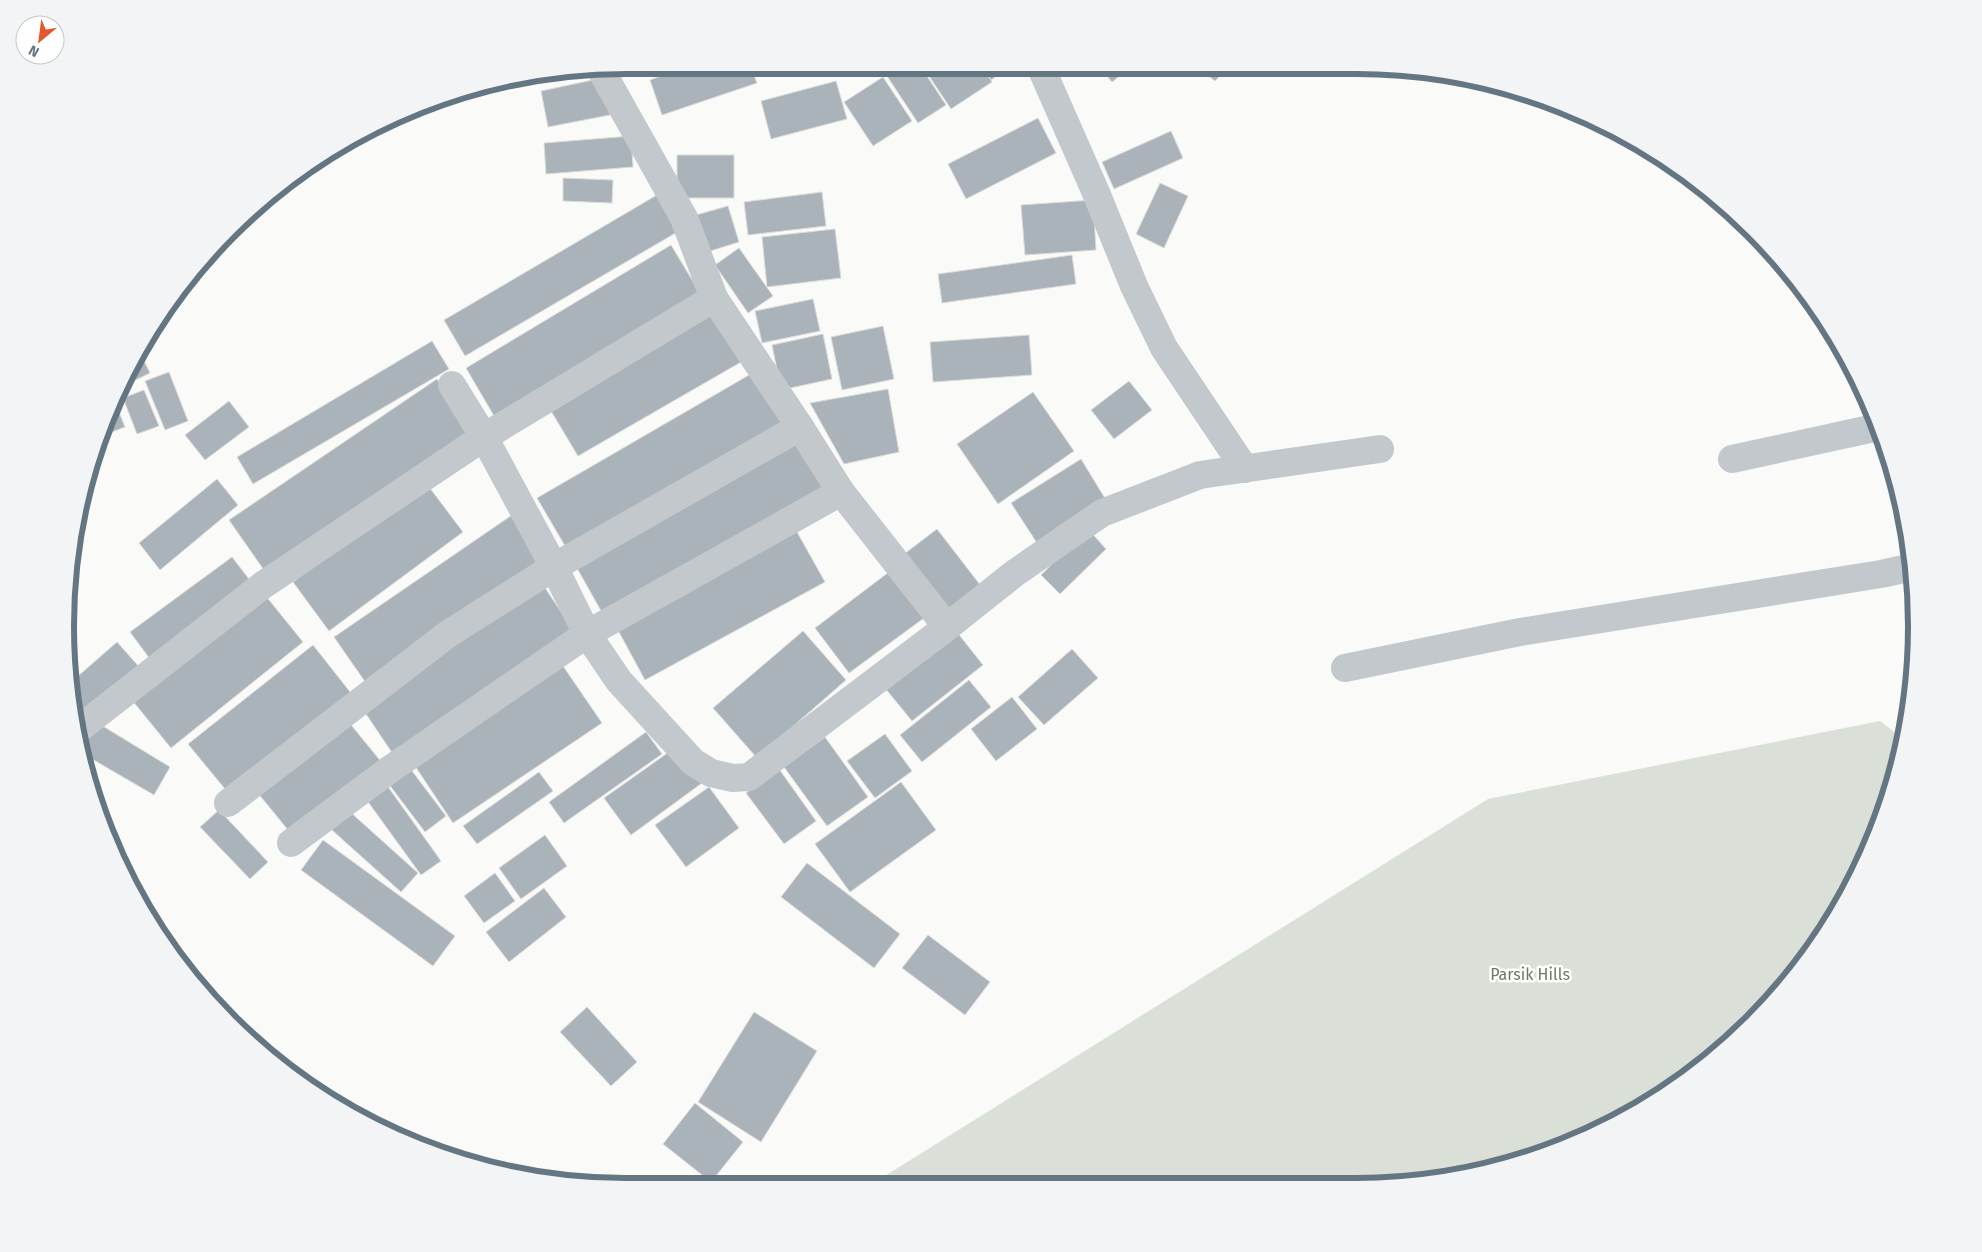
<svg xmlns="http://www.w3.org/2000/svg" width="1982" height="1252" font-family="'Fira Sans',sans-serif">
	<rect width="100%" height="100%" fill="#fafaf8"/>
	<path fill="#dadfd7" d="M1880,721L1903,739L1898,771L1859,874L1801,968L1698,1071L1604,1129L1501,1168L1393,1186L872,1184L1488,799Z"/>
	<g fill="#aab3b9" stroke="#dcdcda">
		<path d="M678,70H752L757,83L662,115L650,80Z"/>
		<path d="M883,70H923L946,105L918,123Z"/>
		<path d="M925,70H984L992,82L951,109Z"/>
		<path d="M984,70H1006L991,80Z"/>
		<path d="M1102,70H1127L1112,82Z"/>
		<path d="M1201,70H1225L1215,81Z"/>
		<path d="M883,77L912,121L873,146L844,102Z"/>
		<path d="M602,78L610,115L548,127L541,91Z"/>
		<path d="M836,81L847,119L771,139L761,101Z"/>
		<path d="M1038,118L1056,153L966,199L948,164Z"/>
		<path d="M1171,131L1183,158L1114,189L1102,162Z"/>
		<path d="M631,136L633,167L546,174L544,143Z"/>
		<rect x="677" y="155" width="57" height="43"/>
		<path d="M563,178L613,180L612,203L563,201Z"/>
		<path d="M1160,183L1188,196L1164,248L1136,234Z"/>
		<path d="M822,192L826,226L748,235L744,202Z"/>
		<path d="M657,195L679,231L465,356L444,320Z"/>
		<path d="M1093,200L1096,250L1025,255L1021,205Z"/>
		<path d="M728,206L739,242L707,252L696,215Z"/>
		<path d="M835,229L841,278L767,287L762,237Z"/>
		<path d="M671,245L703,298L497,421L466,368Z"/>
		<path d="M739,248L773,296L748,313L715,265Z"/>
		<path d="M1072,255L1076,284L942,303L938,274Z"/>
		<path d="M813,299L820,331L762,343L755,311Z"/>
		<path d="M719,308L748,358L578,456L548,406Z"/>
		<path d="M883,326L894,379L842,390L831,337Z"/>
		<path d="M823,334L832,379L781,390L772,345Z"/>
		<path d="M1029,335L1032,375L933,382L930,342Z"/>
		<path d="M432,341L449,369L253,484L237,457Z"/>
		<path d="M138,349L150,373L121,387Z"/>
		<path d="M756,371L787,425L568,551L537,498Z"/>
		<path d="M169,372L188,421L165,430L145,381Z"/>
		<path d="M437,379L474,432L266,573L229,520Z"/>
		<path d="M1129,381L1152,410L1114,439L1091,410Z"/>
		<path d="M888,389L899,452L844,464L810,403Z"/>
		<path d="M144,390L159,426L137,434L123,398Z"/>
		<path d="M1033,392L1074,451L998,504L957,444Z"/>
		<path d="M229,401L249,427L205,460L185,435Z"/>
		<path d="M115,402L125,427L99,437Z"/>
		<path d="M798,437L829,493L604,616L573,561Z"/>
		<path d="M1081,459L1106,500L1037,543L1011,503Z"/>
		<path d="M217,479L238,505L160,570L139,543Z"/>
		<path d="M426,483L463,532L329,631L293,582Z"/>
		<path d="M515,513L547,558L366,683L334,637Z"/>
		<path d="M792,523L825,582L645,680L613,621Z"/>
		<path d="M937,529L984,590L947,618L899,558Z"/>
		<path d="M1088,529L1106,549L1060,594L1041,575Z"/>
		<path d="M232,557L255,587L153,663L130,632Z"/>
		<path d="M889,572L924,618L849,673L815,628Z"/>
		<path d="M543,585L576,634L395,757L362,708Z"/>
		<path d="M265,595L303,642L171,748L132,700Z"/>
		<path d="M803,631L846,680L757,758L713,708Z"/>
		<path d="M956,631L983,665L912,721L885,688Z"/>
		<path d="M117,642L141,669L84,719L71,703L69,684Z"/>
		<path d="M313,645L354,697L230,795L188,744Z"/>
		<path d="M1072,649L1098,678L1044,725L1018,697Z"/>
		<path d="M563,666L602,723L453,823L415,766Z"/>
		<path d="M969,680L991,707L922,762L900,735Z"/>
		<path d="M1012,697L1037,729L996,761L971,729Z"/>
		<path d="M347,720L383,764L293,836L257,792Z"/>
		<path d="M96,722L170,767L154,795L80,752V749Z"/>
		<path d="M646,732L662,754L564,823L549,802Z"/>
		<path d="M885,734L912,771L875,798L847,761Z"/>
		<path d="M825,737L868,797L827,826L784,767Z"/>
		<path d="M676,747L702,783L631,835L604,798Z"/>
		<path d="M409,767L446,816L425,832L388,783Z"/>
		<path d="M779,769L816,821L784,844L746,793Z"/>
		<path d="M539,772L553,791L477,844L463,826Z"/>
		<path d="M901,782L936,830L850,892L815,844Z"/>
		<path d="M386,784L441,861L421,875L366,799Z"/>
		<path d="M709,787L739,828L686,867L655,825Z"/>
		<path d="M219,810L268,862L250,879L200,827Z"/>
		<path d="M349,811L418,873L401,892L332,830Z"/>
		<path d="M545,835L567,866L521,899L499,868Z"/>
		<path d="M323,840L455,936L433,966L301,870Z"/>
		<path d="M807,863L900,934L874,968L781,897Z"/>
		<path d="M495,873L515,901L484,923L464,896Z"/>
		<path d="M544,888L566,917L509,962L486,932Z"/>
		<path d="M928,935L990,982L965,1015L902,968Z"/>
		<path d="M587,1007L637,1062L611,1086L560,1032Z"/>
		<path d="M754,1012L817,1051L761,1142L698,1102Z"/>
		<path d="M695,1103L743,1142L711,1182L663,1144Z"/>
	</g>
	<g fill="none" stroke-linecap="round" stroke-linejoin="round">
		<g stroke="#c3c8cc" stroke-width="28">
			<path d="M1042,70L1097,195L1134,286L1164,348L1245,469"/>
			<path d="M452,385L484,437L554,567L587,634L619,681L693,762L711,773L733,778L749,777L947,627L841,492L800,427L714,298L684,218L601,70"/>
			<path d="M1732,459L1879,427"/>
			<path d="M947,627L1015,573L1102,513L1200,475L1380,449"/>
			<path d="M1345,668L1520,632L1881,574L1913,567"/>
			<path d="M76,731L263,585L484,437L714,298"/>
			<path d="M228,803L448,634L554,567L800,427"/>
			<path d="M291,843L389,770L587,634L841,492"/>
		</g>
	</g>
	<g text-anchor="middle" stroke-width="5" stroke-linejoin="round" paint-order="stroke">
		<g font-size="16" fill="#687a64" stroke="#fff">
			<text x="1530" y="980">Parsik Hills</text>
		</g>
	</g>
	<path d="M0 0H1982V1252H0ZM626 74H1356A552 552 0 0 1 1908 626V626A552 552 0 0 1 1356 1178H626A552 552 0 0 1 74 626V626A552 552 0 0 1 626 74Z" fill="#f3f4f5" fill-rule="evenodd"/>
	<path fill="none" stroke="#657683" stroke-width="6" d="M626 74H1356A552 552 0 0 1 1908 626V626A552 552 0 0 1 1356 1178H626A552 552 0 0 1 74 626V626A552 552 0 0 1 626 74Z"/>
	<g transform="translate(40 40) rotate(209)"><circle r="24" fill="#ffffff" stroke="#c1c8cd"/>
	<path d="M0-4L9 19L0 12L-9 19Z" fill="#e4572e"/>
	<text y="-8" font-size="14" font-weight="bold" text-anchor="middle" fill="#657683">N</text>
	</g>
</svg>
